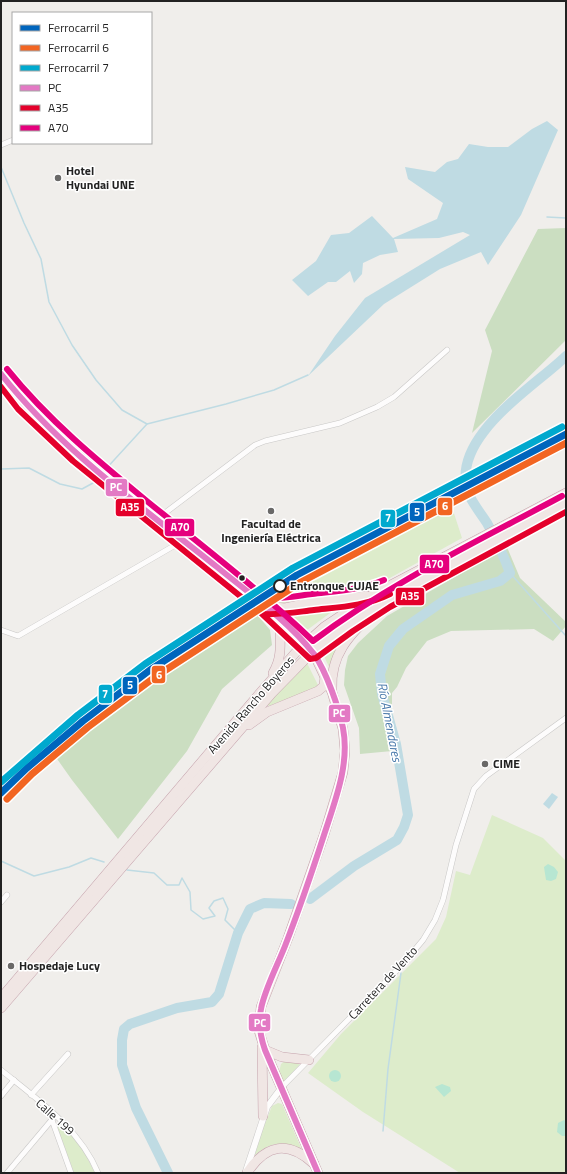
<svg xmlns="http://www.w3.org/2000/svg" width="567" height="1174" font-family="'Titillium Web',sans-serif">
	<rect width="100%" height="100%" fill="#f0eeeb"/>
	<g fill="#ddeccb">
		<path d="M450,501L462,538L388,579L358,592L330,593L279,604L267,600C325,561 387,531 450,501Z"/>
		<path d="M335,605L337,608L303,633L290,620L291,617L299,612Z"/>
		<path d="M366,616L331,671L321,650Z"/>
		<path d="M307,663L319,687L269,706L267,705Z"/>
		<path d="M492,815L543,838L566,861V1173H460L363,1112L308,1073L341,1034L436,939L446,917L456,871L470,875Z"/>
		<path d="M285,1061L301,1063L284,1083L279,1072L281,1064Z"/>
		<path d="M278,1103L282,1104L302,1150C279,1139 270,1143 251,1158L272,1106Z"/>
		<path d="M59,1123L62,1124L81,1146L95,1173H74L56,1124Z"/>
	</g>
	<g fill="#cbdec1">
		<path d="M566,228V340L472,433L492,351L485,330L538,229Z"/>
		<path d="M507,547L520,578L566,622V626L553,641L534,629L451,631L427,641L406,668L397,687L392,693V751L360,754L359,728L344,685L345,670L348,656L358,643L387,616Z"/>
		<path d="M254,611L270,630L272,645L222,689L187,751L118,839L72,780L55,756L114,707L185,655Z"/>
	</g>
	<g fill="#b7e6d2">
		<path d="M548,864L554,867L558,872L556,879L551,881L546,880L544,867Z"/>
		<circle cx="335" cy="1076" r="6"/>
		<path d="M442,1084L450,1087L451,1091L444,1097L435,1087Z"/>
		<path d="M564,1120L566,1121V1136H562L557,1132L558,1123Z"/>
	</g>
	<g fill="#bfdbe3">
		<path d="M547,121L558,130L521,215L488,265L481,252L440,269L384,304L308,376L335,336L365,298L470,235L463,232L439,238L394,239L398,252L380,255L363,263L362,274L354,283L350,271L336,282H328L308,296L292,280L316,261L331,235L349,233L372,216L393,238L437,219L443,203L408,179L405,167L435,172L447,162L458,159L469,144L488,147H508L532,129Z"/>
		<path d="M552,793L558,797L549,809L543,804Z"/>
	</g>
	<g fill="none" stroke-linecap="round" stroke-linejoin="round">
		<g stroke="#bfdbe3" stroke-width="1.5">
			<path d="M1,167L24,223L41,259L49,302L72,345L96,380L122,410L147,424"/>
			<path d="M547,217L566,218"/>
			<path d="M1,469L29,468L60,484L82,489L93,483L98,476"/>
			<path d="M104,471L147,424L226,404L274,390L308,375"/>
			<path d="M510,573L566,636"/>
			<path d="M1,861L34,876L69,867L91,858L104,862"/>
			<path d="M127,870L154,873L167,885H179L182,878L190,892L191,910L203,919L215,916L209,908L214,901L223,898L228,909L225,920L238,933"/>
			<path d="M383,1131L388,1069L401,973"/>
		</g>
		<g stroke="#bfdbe3" stroke-width="10">
			<path d="M310,899L354,866L397,840L404,827L408,815L396,744L382,694L380,674L389,646L403,629L452,595L500,581L510,573C504,556 496,539 487,523C481,514 474,505 469,495C447,439 533,388 566,356"/>
			<path d="M168,1173L136,1108L122,1065V1040L124,1029L130,1024L177,1008L212,1002L219,994L238,933L250,909L264,903L291,904"/>
		</g>
		<g stroke="#c9c8c7" stroke-width="6">
			<g id="minor">
				<path d="M1,145L13,140"/>
				<path d="M157,519L255,445L265,441L340,423L377,407L394,397L447,350"/>
				<path d="M1,630L18,636L184,540"/>
				<path d="M1,902L7,895"/>
				<path d="M1,1070C37,1099 80,1129 98,1173"/>
				<path d="M282,1087L402,965L423,940L435,920L443,900L456,845L474,789L486,776L566,718"/>
				<path d="M31,1095L68,1054"/>
				<path d="M1,1096L14,1080"/>
				<path d="M52,1120L71,1173"/>
				<path d="M7,1173L55,1116"/>
			</g>
		</g>
		<g stroke="#c9c8c7" stroke-width="7">
			<path id="tertiary" d="M246,1171L267,1107L282,1087"/>
		</g>
		<g stroke="#c5a2ac" stroke-width="10">
			<g id="trunk">
				<path d="M1,374L24,403L78,455L265,606L299,638L315,656L332,692L343,729L345,751L343,772L324,835L288,938L261,1007L259,1031L265,1050L318,1173"/>
				<path d="M265,606L285,608L313,602L366,596"/>
				<path d="M273,673C284,655 279,638 280,618"/>
				<path d="M332,689C330,653 351,634 375,610"/>
				<path d="M249,725L267,712L318,691L324,686L325,676"/>
				<path d="M1,998L260,693L297,651L324,627L372,595L566,493"/>
				<path d="M1,1008L272,693L318,646L366,612L410,586L566,503"/>
				<path d="M262,1047L263,1116"/>
				<path d="M265,1050L282,1057L309,1060"/>
				<path d="M247,1173C266,1144 288,1140 314,1164"/>
			</g>
		</g>
		<use href="#minor" stroke="#fdfcfc" stroke-width="5"/>
		<use href="#tertiary" stroke="#fdfcfc" stroke-width="6"/>
		<use href="#trunk" stroke="#f0e6e4" stroke-width="9"/>
		<g stroke="#fff" stroke-width="9">
			<path id="bus-1" d="M1,374C61,450 142,507 217,567C250,594 287,620 314,654C326,671 339,708 343,728C350,764 335,801 324,835C312,872 299,910 285,946C278,964 264,991 261,1009C258,1024 260,1036 265,1050L318,1173"/>
		</g>
		<g stroke="#fff" stroke-width="9">
			<g id="bus-2">
				<path d="M1,387L18,409L73,461L260,612L310,659L316,658L353,631L390,607L566,512"/>
				<path d="M264,614C281,615 297,612 314,610C341,607 366,606 390,594"/>
			</g>
		</g>
		<g stroke="#fff" stroke-width="9">
			<g id="bus-3">
				<path d="M7,369C48,420 98,461 148,502C204,547 261,591 313,641C390,583 478,541 562,496"/>
				<path d="M266,598C281,599 296,596 312,594C336,591 360,590 384,580"/>
			</g>
		</g>
		<use href="#bus-1" stroke="#e379c4" stroke-width="6"/>
		<use href="#bus-2" stroke="#e4002b" stroke-width="6"/>
		<use href="#bus-3" stroke="#e5007d" stroke-width="6"/>
		<g stroke="#fff" stroke-width="10">
			<path id="rail-1" d="M1,793L27,768L83,721L150,670L297,575L566,434"/>
		</g>
		<g stroke="#fff" stroke-width="10">
			<path id="rail-2" d="M7,799L32,774L88,727L155,677L301,582L566,443"/>
		</g>
		<g stroke="#fff" stroke-width="10">
			<path id="rail-3" d="M1,782L78,715L145,664L293,568L562,427"/>
		</g>
		<use href="#rail-1" stroke="#0065bd" stroke-width="7"/>
		<use href="#rail-2" stroke="#f26522" stroke-width="7"/>
		<use href="#rail-3" stroke="#00a9ce" stroke-width="7"/>
	</g>
	<g fill="#6a6968" stroke="#fff" stroke-width="1.5">
		<circle cx="58" cy="178" r="4"/>
		<circle cx="271" cy="511" r="4"/>
		<circle cx="485" cy="764" r="4"/>
		<circle cx="11" cy="966" r="4"/>
	</g>
	<circle fill="#222" stroke="#fff" stroke-width="1.5" cx="242" cy="578" r="3.5"/>
	<circle fill="#fff" stroke="#222" stroke-width="2" cx="280" cy="586" r="6"/>
	<g text-anchor="middle" stroke-width="3" stroke-linejoin="round" paint-order="stroke">
		<g font-size="12" font-weight="bold" fill="#222" stroke="#fff" text-anchor="start">
			<text x="66" y="175">Hotel<tspan x="66" dy="14">Hyundai UNE</tspan></text>
			<text x="271" y="528" text-anchor="middle">Facultad de<tspan x="271" dy="14">Ingeniería Eléctrica</tspan></text>
			<text x="493" y="768">CIME</text>
			<text x="19" y="970">Hospedaje Lucy</text>
		</g>
		<g font-size="12" font-weight="bold" fill="#222" stroke="#fff" text-anchor="start">
			<text x="290" y="590">Entronque CUJAE</text>
		</g>
		<g font-size="12" fill="#222" stroke="#fff">
			<text transform="translate(251 705) rotate(-49)" y="4">Avenida Rancho Boyeros</text>
			<text transform="translate(383 983) rotate(-47)" y="4">Carretera de Vento</text>
			<text transform="translate(55 1117) rotate(42)" y="4">Calle 199</text>
		</g>
		<g font-size="13" font-style="italic" fill="#4a7aab" stroke="#fff">
			<text transform="translate(390 722) rotate(79)" y="5">Río Almendares</text>
		</g>
	</g>
	<g stroke="#fff" stroke-width="1.5">
		<rect x="105" y="478" width="23" height="19" rx="4" fill="#e379c4"/>
		<rect x="437" y="497" width="16" height="19" rx="4" fill="#f26522"/>
		<rect x="115" y="498" width="30" height="19" rx="4" fill="#e4002b"/>
		<rect x="409" y="502" width="16" height="20" rx="4" fill="#0065bd"/>
		<rect x="380" y="509" width="16" height="19" rx="4" fill="#00a9ce"/>
		<rect x="164" y="518" width="31" height="19" rx="4" fill="#e5007d"/>
		<rect x="419" y="554" width="31" height="20" rx="4" fill="#e5007d"/>
		<rect x="395" y="587" width="30" height="19" rx="4" fill="#e4002b"/>
		<rect x="151" y="665" width="15" height="19" rx="4" fill="#f26522"/>
		<rect x="122" y="676" width="16" height="19" rx="4" fill="#0065bd"/>
		<rect x="98" y="684" width="15" height="20" rx="4" fill="#00a9ce"/>
		<rect x="328" y="704" width="23" height="19" rx="4" fill="#e379c4"/>
		<rect x="248" y="1013" width="23" height="19" rx="4" fill="#e379c4"/>
	</g>
	<g font-size="11" text-anchor="middle" font-weight="bold" fill="#fff">
		<text x="116" y="491">PC</text>
		<text x="445" y="510">6</text>
		<text x="130" y="511">A35</text>
		<text x="417" y="516">5</text>
		<text x="388" y="522">7</text>
		<text x="180" y="531">A70</text>
		<text x="434" y="568">A70</text>
		<text x="410" y="600">A35</text>
		<text x="159" y="679">6</text>
		<text x="130" y="689">5</text>
		<text x="105" y="698">7</text>
		<text x="339" y="717">PC</text>
		<text x="260" y="1027">PC</text>
	</g>
	<rect width="567" height="1174" fill="none" stroke="#222222" stroke-width="4"/>
	<rect x="12" y="12" width="140" height="132" fill="#ffffff" stroke="#a7a7a7"/>
	<rect x="20" y="25" width="20" height="6" fill="#0065bd" stroke="#a7a7a7"/>
	<text x="48" y="32" font-size="12" fill="#222222">Ferrocarril 5</text>
	<rect x="20" y="45" width="20" height="6" fill="#f26522" stroke="#a7a7a7"/>
	<text x="48" y="52" font-size="12" fill="#222222">Ferrocarril 6</text>
	<rect x="20" y="65" width="20" height="6" fill="#00a9ce" stroke="#a7a7a7"/>
	<text x="48" y="72" font-size="12" fill="#222222">Ferrocarril 7</text>
	<rect x="20" y="85" width="20" height="6" fill="#e379c4" stroke="#a7a7a7"/>
	<text x="48" y="92" font-size="12" fill="#222222">PC</text>
	<rect x="20" y="105" width="20" height="6" fill="#e4002b" stroke="#a7a7a7"/>
	<text x="48" y="112" font-size="12" fill="#222222">A35</text>
	<rect x="20" y="125" width="20" height="6" fill="#e5007d" stroke="#a7a7a7"/>
	<text x="48" y="132" font-size="12" fill="#222222">A70</text>
</svg>
